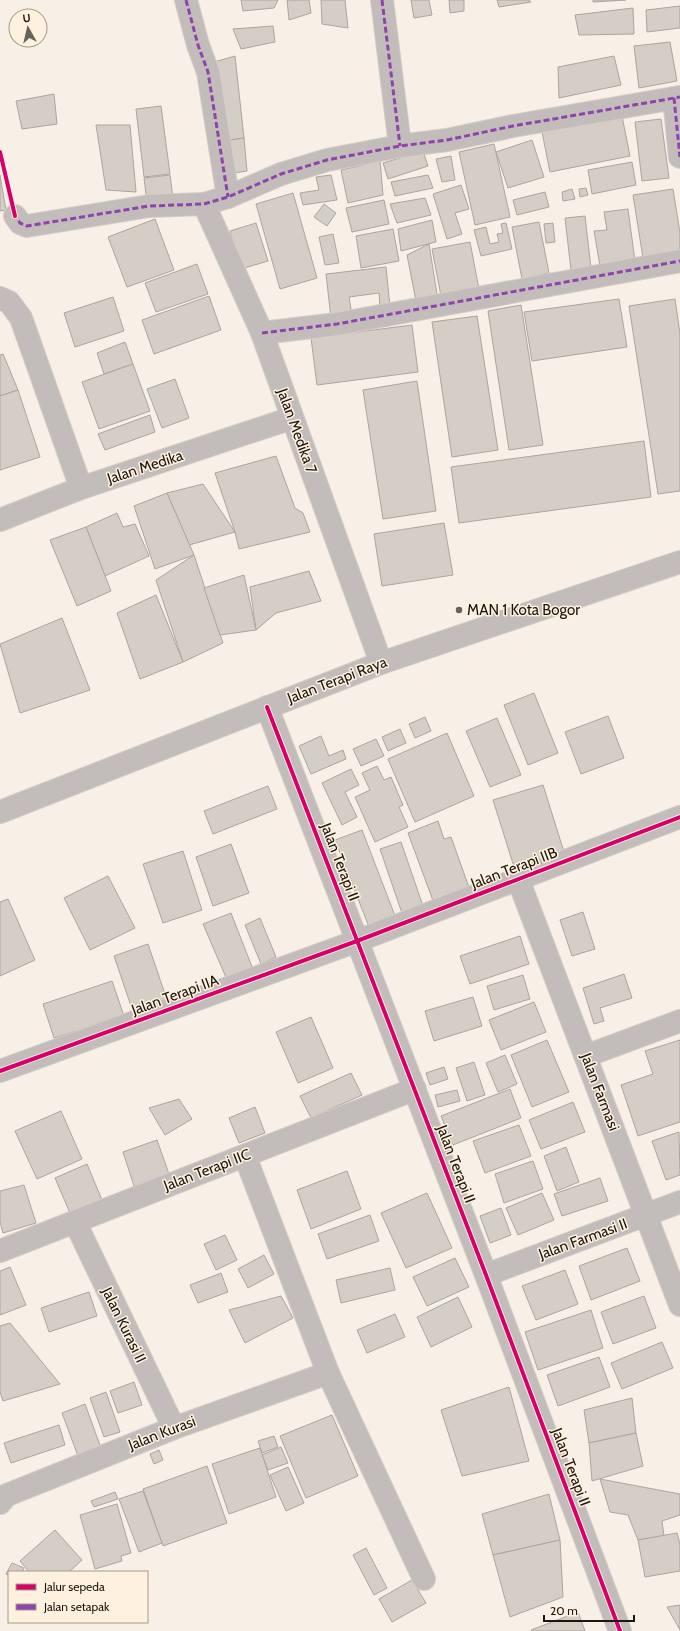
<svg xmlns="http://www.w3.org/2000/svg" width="680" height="1631" font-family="Cabin,sans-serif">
	<rect width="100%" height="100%" fill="#f8f0e6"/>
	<g fill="#d5cec6" stroke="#aca59d">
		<path d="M241,0H278L274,8L243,11Z"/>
		<path d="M287,0H309L311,13L289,20Z"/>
		<path d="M321,0H345L348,28L322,24Z"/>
		<path d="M411,0H429L432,15L414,18Z"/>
		<path d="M449,0H464V11L450,13Z"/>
		<path d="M497,0H529L531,2L499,7Z"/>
		<path d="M593,0H626L593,2Z"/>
		<path d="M680,6V28L647,32L646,10Z"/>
		<path d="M633,8L634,34L579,35L575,15Z"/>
		<path d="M273,26L275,42L241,49L233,29Z"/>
		<path d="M670,42L677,81L639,88L634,46Z"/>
		<path d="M235,56L244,138L224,141L214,62Z"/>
		<path d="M614,56L621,85L559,98L558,67Z"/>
		<path d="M54,94L57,124L22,129L16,101Z"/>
		<path d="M161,106L170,174L144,177L136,109Z"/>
		<path d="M622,116L630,156L550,172L542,132Z"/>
		<path d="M661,119L669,178L642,181L635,122Z"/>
		<path d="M96,125H130L136,192L106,190Z"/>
		<path d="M244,138L247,171L227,174L224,141Z"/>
		<path d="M532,140L544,177L508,188L496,152Z"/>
		<path d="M494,144L510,217L475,225L459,152Z"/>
		<path d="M423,151L428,166L388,179L383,163Z"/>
		<path d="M451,156L455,180L442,182L436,159Z"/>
		<path d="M380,161L383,195L348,203L341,170Z"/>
		<path d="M632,162L636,185L592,194L588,170Z"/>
		<path d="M0,175L6,210L0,211Z"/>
		<path d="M170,175L173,198L147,202L144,178Z"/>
		<path d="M331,175L337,200L303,205L300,193L319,190L316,177Z"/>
		<path d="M428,175L433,188L395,196L391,182Z"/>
		<path d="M461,185L469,209L455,213L462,234L447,239L433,194Z"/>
		<path d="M586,188L588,195L580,197L579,189Z"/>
		<path d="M572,189L575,199L563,201L562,192Z"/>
		<path d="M673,189L680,233V252L643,258L633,195Z"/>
		<path d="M545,192L549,207L517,215L513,200Z"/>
		<path d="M293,193L317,278L280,289L256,204Z"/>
		<path d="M425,198L431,215L397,223L390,204Z"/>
		<path d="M384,200L389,224L352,232L346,208Z"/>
		<path d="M324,204L336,213L327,226L314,217Z"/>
		<path d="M628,209L635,261L600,266L594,231L607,230L604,212Z"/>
		<path d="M585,216L591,268L571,270L565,218Z"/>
		<path d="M155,219L174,270L127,287L108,237Z"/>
		<path d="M432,220L436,242L401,251L398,229Z"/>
		<path d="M539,222L549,273L522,279L512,227Z"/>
		<path d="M256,223L268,261L241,269L230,231Z"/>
		<path d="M506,223L512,249L481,256L474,230L486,227L490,244L499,242L497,234L503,233L501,224Z"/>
		<path d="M553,223L555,242L546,243L544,224Z"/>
		<path d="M393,229L399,261L361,268L356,236Z"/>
		<path d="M333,234L339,263L325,265L319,237Z"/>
		<path d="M470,242L479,289L441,296L432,249Z"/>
		<path d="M429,244L437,294L416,301L407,255Z"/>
		<path d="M197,264L208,294L156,312L145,283Z"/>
		<path d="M386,267L390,307L380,308L379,293L349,297L352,315L331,318L326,274Z"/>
		<path d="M209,296L221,330L154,354L142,320Z"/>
		<path d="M113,297L124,331L75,347L64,313Z"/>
		<path d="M619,299L627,347L532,361L524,312Z"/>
		<path d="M675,299L680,334V491L658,494L629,306Z"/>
		<path d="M521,305L543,445L509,450L488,311Z"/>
		<path d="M477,316L498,450L452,457L432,322Z"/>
		<path d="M412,325L418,372L317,385L311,338Z"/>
		<path d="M125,342L133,364L104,374L97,353Z"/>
		<path d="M3,354L18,390L0,396V355Z"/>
		<path d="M133,364L150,411L99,429L82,382Z"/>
		<path d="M175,379L189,418L162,428L147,389Z"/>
		<path d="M417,381L436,511L383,519L363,390Z"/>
		<path d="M18,390L40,457L0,470V396Z"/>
		<path d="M150,415L155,432L105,450L98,434Z"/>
		<path d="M644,441L651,497L459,523L451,467Z"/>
		<path d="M276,456L295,508L303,513L310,532L239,549L235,532L215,473Z"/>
		<path d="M203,484L235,532L189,545L167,493Z"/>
		<path d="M167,493L194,555L155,569L134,506Z"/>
		<path d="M117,513L123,527L135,524L149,556L105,576L86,527Z"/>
		<path d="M444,523L453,575L382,586L374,534Z"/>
		<path d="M86,527L111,591L77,606L50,540Z"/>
		<path d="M194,555L223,643L183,662L156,580Z"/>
		<path d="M309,571L321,601L276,613L256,630L250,587Z"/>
		<path d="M244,575L256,630L220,635L204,588Z"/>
		<path d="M156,595L183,662L140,679L117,613Z"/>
		<path d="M62,618L90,690L20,713L0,644Z"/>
		<path d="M534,693L558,753L528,765L504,705Z"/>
		<path d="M608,716L624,758L581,774L565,732Z"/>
		<path d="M425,717L431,731L415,738L409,724Z"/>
		<path d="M497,718L521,775L490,787L466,731Z"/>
		<path d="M400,729L406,743L388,751L382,737Z"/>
		<path d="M447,733L474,796L415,822L388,759Z"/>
		<path d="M321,736L329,756L343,750L346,759L311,774L299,746Z"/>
		<path d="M376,739L384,756L361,766L353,749Z"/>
		<path d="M377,766L384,780L391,777L403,805L399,807L408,827L375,842L355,797L370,790L362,773Z"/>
		<path d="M351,769L359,785L345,792L357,817L342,825L322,783Z"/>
		<path d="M543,785L565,855L515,870L493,800Z"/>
		<path d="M268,786L277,809L213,834L204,811Z"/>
		<path d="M438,821L444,839L451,837L471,893L435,906L408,833Z"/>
		<path d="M362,830L397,921L371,932L335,840Z"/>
		<path d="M401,842L425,912L404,919L380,849Z"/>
		<path d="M231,844L249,893L213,906L196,857Z"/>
		<path d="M183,851L202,910L163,923L143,864Z"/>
		<path d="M108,876L135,928L90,950L64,898Z"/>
		<path d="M8,899L35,960L0,976V902Z"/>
		<path d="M583,912L595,949L572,956L560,920Z"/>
		<path d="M231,913L254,972L228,982L203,924Z"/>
		<path d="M260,918L276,957L261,964L245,925Z"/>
		<path d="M520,936L529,964L470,984L460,956Z"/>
		<path d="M148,944L167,1000L133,1012L114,956Z"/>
		<path d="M624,974L632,998L600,1008L604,1021L594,1024L583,988Z"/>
		<path d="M523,975L530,999L494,1010L487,986Z"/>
		<path d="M112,981L124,1016L54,1038L43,1004Z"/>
		<path d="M473,997L482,1026L434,1041L425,1011Z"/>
		<path d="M534,1002L546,1032L501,1050L489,1020Z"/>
		<path d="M311,1017L333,1068L298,1083L276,1032Z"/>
		<path d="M547,1040L569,1092L532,1107L511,1055Z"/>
		<path d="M680,1040V1122L638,1136L621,1085L653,1074L645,1051Z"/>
		<path d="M505,1055L517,1084L498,1092L486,1063Z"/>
		<path d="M474,1062L485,1095L467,1101L456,1068Z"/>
		<path d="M444,1067L448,1079L430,1085L426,1073Z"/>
		<path d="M351,1073L362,1095L311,1118L300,1096Z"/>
		<path d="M510,1089L521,1118L453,1145L441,1116Z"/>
		<path d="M457,1090L460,1101L438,1107L435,1095Z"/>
		<path d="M179,1099L192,1119L165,1135L149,1108Z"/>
		<path d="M573,1102L585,1132L541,1149L529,1120Z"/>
		<path d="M255,1107L265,1133L239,1143L229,1118Z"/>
		<path d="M61,1111L82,1159L37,1179L15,1131Z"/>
		<path d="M519,1125L531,1156L485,1173L473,1141Z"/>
		<path d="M679,1132L680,1175L666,1180L652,1141Z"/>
		<path d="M157,1140L170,1177L135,1189L123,1152Z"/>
		<path d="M566,1147L579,1182L557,1191L544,1156Z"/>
		<path d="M533,1161L543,1189L504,1203L495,1174Z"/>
		<path d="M87,1164L102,1200L70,1213L55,1178Z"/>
		<path d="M347,1171L361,1209L311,1229L297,1190Z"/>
		<path d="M600,1178L608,1201L562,1216L554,1194Z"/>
		<path d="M24,1185L36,1223L3,1233L0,1222V1191Z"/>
		<path d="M427,1193L452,1248L406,1268L381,1213Z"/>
		<path d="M542,1193L554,1220L518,1235L506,1208Z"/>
		<path d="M501,1208L511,1235L490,1243L480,1216Z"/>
		<path d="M370,1215L379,1241L327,1259L318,1234Z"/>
		<path d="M225,1235L237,1260L216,1270L204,1244Z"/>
		<path d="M627,1248L640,1281L591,1300L579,1266Z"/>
		<path d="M264,1255L274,1274L248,1288L238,1269Z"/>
		<path d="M455,1258L469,1287L427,1306L413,1277Z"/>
		<path d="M10,1267L26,1305L0,1315V1271Z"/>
		<path d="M390,1268L395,1290L341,1303L336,1280Z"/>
		<path d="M565,1270L578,1304L536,1320L522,1286Z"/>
		<path d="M221,1273L228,1292L198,1303L190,1285Z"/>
		<path d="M89,1292L97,1316L49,1332L41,1308Z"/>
		<path d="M281,1296L293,1318L245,1343L229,1310Z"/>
		<path d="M644,1296L656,1328L613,1344L601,1312Z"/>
		<path d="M458,1297L472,1327L431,1347L417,1317Z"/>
		<path d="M591,1310L603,1348L538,1370L525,1332Z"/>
		<path d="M395,1314L405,1337L367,1353L357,1330Z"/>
		<path d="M10,1323L60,1384L3,1401L0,1392V1326Z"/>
		<path d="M662,1342L673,1368L622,1389L611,1363Z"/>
		<path d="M599,1357L610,1387L558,1406L547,1375Z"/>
		<path d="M134,1382L142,1405L118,1413L110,1391Z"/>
		<path d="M509,1387L529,1461L462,1476L441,1410Z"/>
		<path d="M106,1392L120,1432L104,1437L90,1398Z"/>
		<path d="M632,1398L636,1433L589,1443L584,1410Z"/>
		<path d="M85,1404L101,1448L78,1456L62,1413Z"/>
		<path d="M332,1415L358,1476L306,1498L280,1436Z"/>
		<path d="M59,1425L65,1445L11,1463L4,1443Z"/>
		<path d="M636,1433L643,1466L592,1481L589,1443Z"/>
		<path d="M274,1436L278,1447L262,1453L258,1441Z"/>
		<path d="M281,1447L288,1463L268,1470L262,1455Z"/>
		<path d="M260,1448L276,1497L229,1514L212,1464Z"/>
		<path d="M159,1450L163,1460L154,1464L150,1454Z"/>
		<path d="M207,1466L227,1523L163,1546L143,1489Z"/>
		<path d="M288,1467L304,1503L286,1511L270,1475Z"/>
		<path d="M600,1479L680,1494V1515L662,1521L664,1536L638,1540L628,1515L610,1512Z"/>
		<path d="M143,1491L162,1543L139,1552L119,1499Z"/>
		<path d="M115,1492L118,1499L94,1507L91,1501Z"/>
		<path d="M549,1494L560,1540L493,1555L482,1514Z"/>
		<path d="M117,1504L131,1553L121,1556L122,1561L95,1569L80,1515Z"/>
		<path d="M55,1530L82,1560L69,1572H29L20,1561Z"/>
		<path d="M677,1533L680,1544V1571L645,1577L638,1540Z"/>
		<path d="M560,1540L563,1597L510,1617L493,1555Z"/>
		<path d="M366,1548L387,1588L374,1595L353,1555Z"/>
		<path d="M12,1563L24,1568L22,1572H9V1575L6,1574Z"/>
		<path d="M412,1580L426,1603L392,1622L379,1599Z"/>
		<path d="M680,1605V1630L667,1607Z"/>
		<path d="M578,1612L585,1631H532L531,1630Z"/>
	</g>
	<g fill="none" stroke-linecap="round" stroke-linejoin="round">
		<g stroke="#d3cdc5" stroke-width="24">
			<g id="minor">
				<path d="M186,0L198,45L208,72L228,197"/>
				<path d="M382,0L400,146"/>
				<path d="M674,98L680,157"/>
				<path d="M204,204L262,333L381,663"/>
				<path d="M15,216L20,223L27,226L149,206L204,204L228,197L281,174L327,160L400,146L447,140L513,126L680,97"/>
				<path d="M0,298L9,302L21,318L81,488"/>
				<path d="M262,333L337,324L680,261"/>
				<path d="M0,520L81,488L292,418"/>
				<path d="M267,707L486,1275L620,1631"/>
				<path d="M0,812L381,663L680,562"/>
				<path d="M518,879L680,1305"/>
				<path d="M586,1056L680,1021"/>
				<path d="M0,1071L357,941L680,817"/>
				<path d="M75,1222L174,1428"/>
				<path d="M0,1251L415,1089"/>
				<path d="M486,1275L680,1202"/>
				<path d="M328,1373L424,1579"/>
				<path d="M0,1503L7,1495L174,1428L328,1373L245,1156"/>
			</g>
		</g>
		<use href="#minor" stroke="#c2bcba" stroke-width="22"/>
		<g stroke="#8e44ad" stroke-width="3" stroke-dasharray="6 3" stroke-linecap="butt">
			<path d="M186,0L198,45L208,72L228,197"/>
			<path d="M382,0L400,146"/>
			<path d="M674,98L680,157"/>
			<path d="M14,213L20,223L27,226L149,206L204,204L228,197L281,174L327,160L400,146L447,140L513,126L680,97"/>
			<path d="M262,333L337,324L680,261"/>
		</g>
		<g stroke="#fff1df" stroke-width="6">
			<g id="cycleway">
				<path d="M0,152L15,216"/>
				<path d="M267,707L486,1275L620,1631"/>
				<path d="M0,1071L357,941L680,817"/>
			</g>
		</g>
		<use href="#cycleway" stroke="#d6006c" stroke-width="4"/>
	</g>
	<circle fill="#686259" stroke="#fff1df" stroke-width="1.5" cx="459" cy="610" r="4"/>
	<g text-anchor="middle" stroke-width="3" stroke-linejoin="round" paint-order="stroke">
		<g font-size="15" fill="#1b150d" stroke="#fff1df">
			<text transform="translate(297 431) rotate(70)" y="5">Jalan Medika 7</text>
			<text transform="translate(145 467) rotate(-18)" y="5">Jalan Medika</text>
			<text transform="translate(337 680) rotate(-21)" y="5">Jalan Terapi Raya</text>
			<text transform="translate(340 862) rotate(69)" y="5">Jalan Terapi II</text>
			<text transform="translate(514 868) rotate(-21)" y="5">Jalan Terapi IIB</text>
			<text transform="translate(175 995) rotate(-20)" y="5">Jalan Terapi IIA</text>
			<text transform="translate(600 1092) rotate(69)" y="5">Jalan Farmasi</text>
			<text transform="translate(456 1164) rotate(69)" y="5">Jalan Terapi II</text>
			<text transform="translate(207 1170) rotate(-21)" y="5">Jalan Terapi IIC</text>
			<text transform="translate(583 1239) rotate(-20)" y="5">Jalan Farmasi II</text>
			<text transform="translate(124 1325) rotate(64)" y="5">Jalan Kurasi II</text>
			<text transform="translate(162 1433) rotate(-21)" y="5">Jalan Kurasi</text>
			<text transform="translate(571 1467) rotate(69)" y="5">Jalan Terapi II</text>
		</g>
		<g font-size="15" fill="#1b150d" stroke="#fff1df" text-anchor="start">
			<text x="467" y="615">MAN 1 Kota Bogor</text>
		</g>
	</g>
	<rect x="8" y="1571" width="140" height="52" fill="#fff1df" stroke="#a4998b"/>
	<rect x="16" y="1584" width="20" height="6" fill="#d6006c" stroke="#a4998b"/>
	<text x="44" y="1591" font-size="12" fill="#1b150d">Jalur sepeda</text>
	<rect x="16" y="1604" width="20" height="6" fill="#8e44ad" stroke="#a4998b"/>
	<text x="44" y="1611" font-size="12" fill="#1b150d">Jalan setapak</text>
	<g transform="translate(28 28) rotate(352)"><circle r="19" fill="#fff1df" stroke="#a4998b"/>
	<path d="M0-3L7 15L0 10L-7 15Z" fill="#686259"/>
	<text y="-6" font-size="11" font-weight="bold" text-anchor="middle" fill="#1b150d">U</text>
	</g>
	<path d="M544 1615v6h90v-6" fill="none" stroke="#1b150d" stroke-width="2"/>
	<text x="550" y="1615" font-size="12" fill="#1b150d" stroke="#fff1df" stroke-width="3" paint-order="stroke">20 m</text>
</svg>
